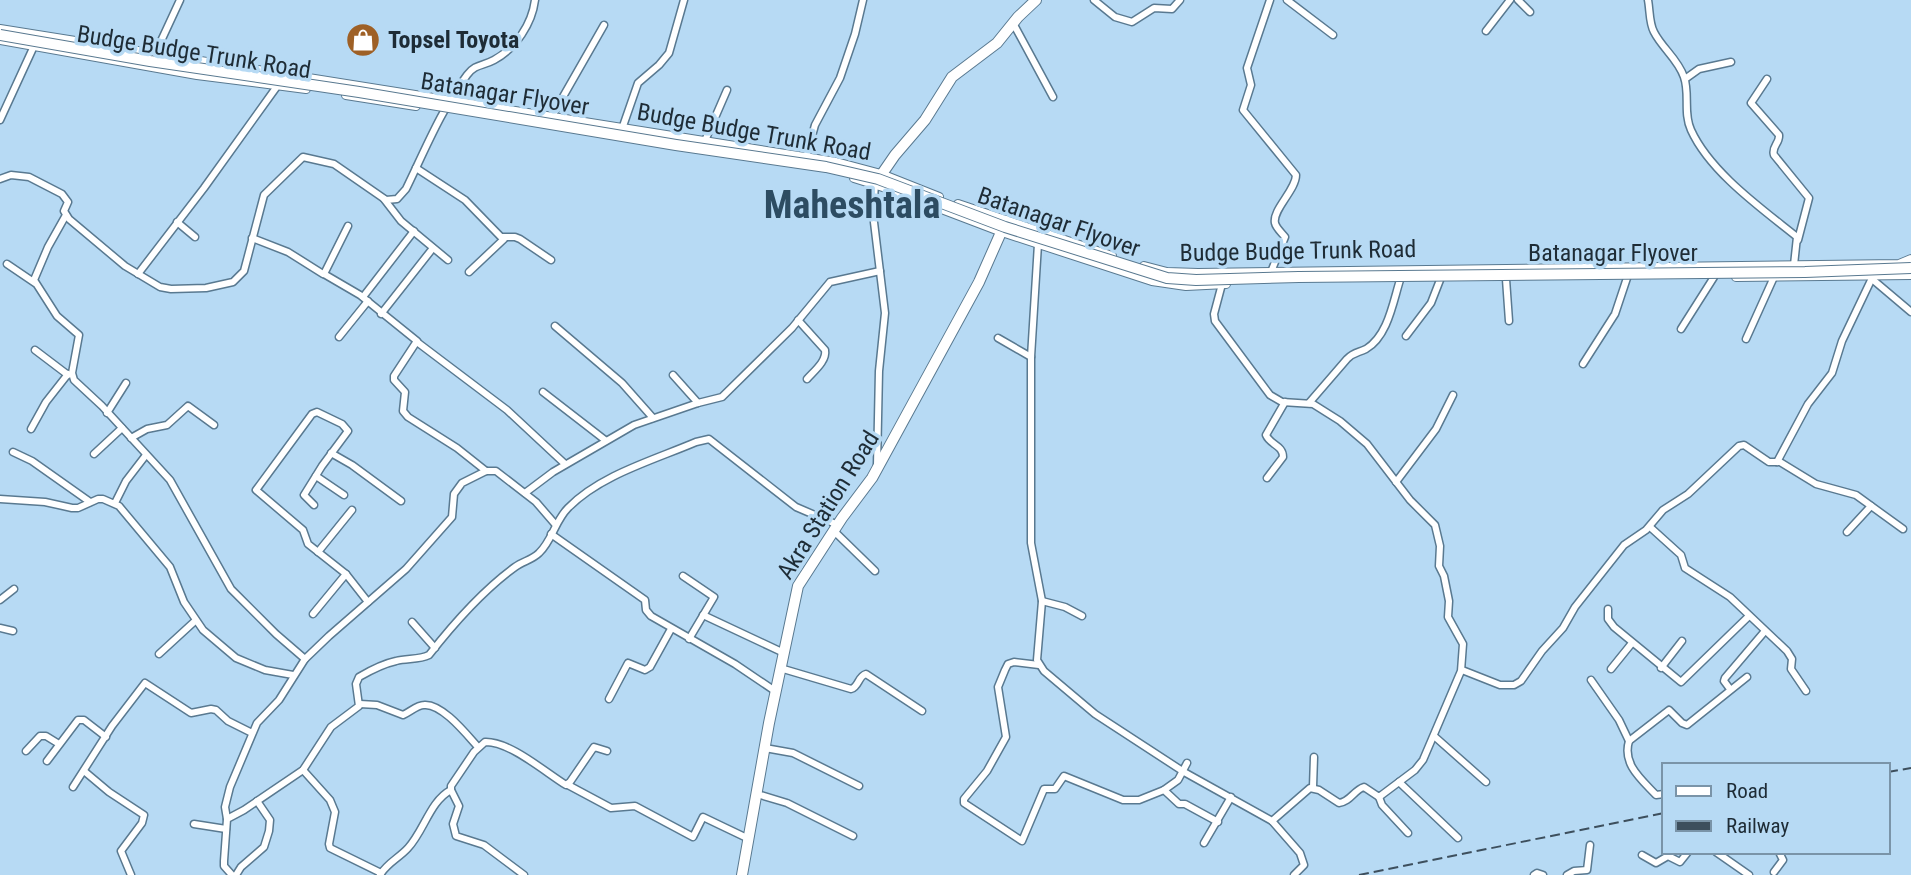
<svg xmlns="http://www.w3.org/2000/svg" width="1911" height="875" font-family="'Roboto Condensed',sans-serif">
	<rect width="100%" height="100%" fill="#b7daf4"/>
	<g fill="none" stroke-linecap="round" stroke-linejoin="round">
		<g stroke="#597990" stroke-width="9">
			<g id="minor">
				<path d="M1094,0L1115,17L1132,22L1154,8L1172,9L1180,0"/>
				<path d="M1270,0L1247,68L1251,85L1243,110L1296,175C1296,190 1272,210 1275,223C1276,228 1282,233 1285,237L1271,272"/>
				<path d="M1287,0L1333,35"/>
				<path d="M1518,0L1530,12"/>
				<path d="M1648,0C1650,10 1649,23 1654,32C1662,48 1678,59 1684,77C1690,94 1683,113 1691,130C1710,172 1761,208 1797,237L1794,265"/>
				<path d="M1013,23L1053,97"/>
				<path d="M1486,31L1510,0"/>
				<path d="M155,54L180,0"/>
				<path d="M1685,79L1699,69L1731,62"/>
				<path d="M1767,79L1751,103L1779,135C1780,143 1771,147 1774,155L1809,198L1798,240"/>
				<path d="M552,116L604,25"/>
				<path d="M0,120L34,46"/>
				<path d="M622,129L638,83L659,65L669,53L684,0"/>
				<path d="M704,143L727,90"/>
				<path d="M806,158L815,125L840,78L855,34L863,0"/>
				<path d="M416,168L465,200L501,237H515L520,239L551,260"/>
				<path d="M0,179L11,175L29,177L62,194L68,202L64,211L69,219L125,266L160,287L171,289L206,288L233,282L244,271L264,195L303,157L334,164L386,200L397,199L406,189C425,150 441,110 467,75C475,64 483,66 494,60C516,48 532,24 535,0"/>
				<path d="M875,184L873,214L885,313L879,371L877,465"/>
				<path d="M384,199L401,221L448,260"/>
				<path d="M66,215L48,247L34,280L57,316L79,335L72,373L74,380L102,406L170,480L231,589L276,634L305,659"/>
				<path d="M177,222L195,237"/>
				<path d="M348,226L324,274L360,295L417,341L394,376V380L405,392L403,411L408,417L457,448L486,471"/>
				<path d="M252,238L288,252L323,274"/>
				<path d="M1038,244L1031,357V543L1042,601L1037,660L1044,671L1095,714L1184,772L1272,821L1300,853L1304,865L1294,875"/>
				<path d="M7,264L35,283"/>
				<path d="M469,272L504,239"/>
				<path d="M138,274L204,188L278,85"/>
				<path d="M1506,279L1509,321"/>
				<path d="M1872,279L1911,312"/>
				<path d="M1222,284L1214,314L1215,321L1270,395L1282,402L1313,404L1340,421L1367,444L1410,500L1435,525L1440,546L1439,566L1444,576L1449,601L1448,617L1463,644L1461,671L1423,760L1415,770L1379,797L1364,787C1354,790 1350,802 1339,803L1319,790L1310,788L1272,821"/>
				<path d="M363,297L414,231"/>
				<path d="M381,314L433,248"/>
				<path d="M798,320L825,350C827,361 814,371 807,379"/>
				<path d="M555,326L622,383L653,418"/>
				<path d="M1681,329L1714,277"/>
				<path d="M1406,336L1431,303L1440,280"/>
				<path d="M339,337L368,301"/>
				<path d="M998,338L1031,357"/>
				<path d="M1746,339L1774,277"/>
				<path d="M417,342L507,410L565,464"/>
				<path d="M35,350L68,375"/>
				<path d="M1583,364L1615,314L1627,278"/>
				<path d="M673,375L698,403"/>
				<path d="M543,392L605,440"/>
				<path d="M1309,403L1347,359C1354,352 1358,353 1366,349C1388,336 1393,302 1400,280"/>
				<path d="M107,413L126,383"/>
				<path d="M31,429L46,402L68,374"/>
				<path d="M131,438L147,429L167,425L188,406L214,425"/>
				<path d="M13,452L32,461L90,502"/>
				<path d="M331,453L352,465L401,501"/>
				<path d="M94,454L122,428"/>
				<path d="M1777,462L1808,404L1832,373L1842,341L1873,276V272"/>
				<path d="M316,476L344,495"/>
				<path d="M1267,478L1283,457C1283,445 1270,445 1266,435L1285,402"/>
				<path d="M1396,482L1436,429L1453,395"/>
				<path d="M525,493L553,472L634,425L698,403L722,397L792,328L830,282L880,271"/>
				<path d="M0,499L45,502L72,508H78L98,499H103L119,506L170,567L184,602L203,630L236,658L265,670L293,675"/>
				<path d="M115,503L126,481L146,455"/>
				<path d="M314,505L304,495L322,466L348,431L342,424L317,412L312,414L256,490L303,530L308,544L346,574L368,602"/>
				<path d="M1650,527L1681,555L1685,568L1730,597L1787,651L1792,659L1791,669L1806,691"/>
				<path d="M834,531L875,571"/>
				<path d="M1847,532L1871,506"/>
				<path d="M551,534L645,600L646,610L651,616L735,664L775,691"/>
				<path d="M318,552L352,510"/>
				<path d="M683,576L714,597L689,639"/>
				<path d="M0,600L14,589"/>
				<path d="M1042,601L1065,607L1082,616"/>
				<path d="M1608,609V619L1614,627L1681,682L1749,616"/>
				<path d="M313,614L346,574"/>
				<path d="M703,615L784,653"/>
				<path d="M412,622L435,648"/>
				<path d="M0,628L13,631"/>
				<path d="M159,654L195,621"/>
				<path d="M1039,665L1014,662L1008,664L1005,670L998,687L1006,737L987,771L964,799V803L1022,841L1044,789H1055L1064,776L1123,800H1139L1164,790L1179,804H1185L1218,822"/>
				<path d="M780,668L851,689C859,687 858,676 866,674L922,711"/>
				<path d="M1661,668L1682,641"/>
				<path d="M1611,669L1632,643"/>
				<path d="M1462,670L1500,685H1514L1521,681L1542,651L1563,628L1575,607L1624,545L1646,530L1663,510L1688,494L1739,446L1744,445L1769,462H1780L1816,484L1856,495L1903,529"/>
				<path d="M1591,680L1619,720L1629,741"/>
				<path d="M1730,689L1724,681L1725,678L1765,631"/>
				<path d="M609,699L628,663L645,670L650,667L671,629"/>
				<path d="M360,704L377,705L403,715C410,712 417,705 424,705C442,703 467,735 478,747"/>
				<path d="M1434,736L1486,782"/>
				<path d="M765,748L793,753L859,786"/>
				<path d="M26,751L40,736H46L59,744"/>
				<path d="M47,761L78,720H84L106,737"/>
				<path d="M303,770L330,800L335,812L329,844L330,848L381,873"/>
				<path d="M84,771L109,792L144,815L142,823L121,851L131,875"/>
				<path d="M1399,782L1458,838"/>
				<path d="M568,785L611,808L635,806L693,837L703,817L749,839"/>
				<path d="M73,787L112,726L145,683L191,713L211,709L216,710L228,721L252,733"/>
				<path d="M1313,787L1314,757"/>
				<path d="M1164,790L1178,780L1187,763"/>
				<path d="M757,794L787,803L853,836"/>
				<path d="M1664,794L1656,795C1641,779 1622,764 1629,741L1669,710L1682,723L1687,725L1747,677"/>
				<path d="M1379,797L1382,805L1408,833"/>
				<path d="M227,819L225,807L230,787L257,723L279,700L305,659L329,636L406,569L452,517L454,494L462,483L486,471H496L536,502L555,524"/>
				<path d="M194,824L226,829"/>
				<path d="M1204,843L1231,797"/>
				<path d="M1716,852L1749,875"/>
				<path d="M1642,855L1656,863L1668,856L1680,862L1688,852"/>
				<path d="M1774,872L1783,860L1779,852"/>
				<path d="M232,875L224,866V861L227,819L244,810L303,770L331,727L359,706L356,684L359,677C371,670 382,664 396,661C407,658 419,660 429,655C454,623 482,591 515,567C523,561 532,560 539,553C552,541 555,521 568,508C600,475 654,460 696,442L709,439L796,507L838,525"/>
				<path d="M236,875L241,867L264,847L269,831L270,820L257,801"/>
				<path d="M380,875C387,863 399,858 408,848C424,831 430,801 451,790"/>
				<path d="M524,875L484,845L456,836L453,824L459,806L451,790V786L474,752L485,742C509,741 545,772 566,785L570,782L594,747L607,751"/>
				<path d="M1534,875L1537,873L1543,875"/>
				<path d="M1567,875L1574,871L1587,870L1590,845"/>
			</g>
		</g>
		<g stroke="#597990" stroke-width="10">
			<g id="tertiary">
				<path d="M0,29L836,162L881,174L939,197"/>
				<path d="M0,40L197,75L306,89"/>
				<path d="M346,95L416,106"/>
				<path d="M854,178L889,189L1002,232L1152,281L1186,286L1226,284"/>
				<path d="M958,204L1112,256"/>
				<path d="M1144,266L1167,272L1198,273L1899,264L1911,259"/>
				<path d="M1736,277L1911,275"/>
			</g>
		</g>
		<g stroke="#597990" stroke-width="12">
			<g id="secondary">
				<path d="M875,184L895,155L925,120L952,77L997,43L1018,17L1036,0"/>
				<path d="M742,875L769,723L798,586L842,518L872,478L979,282L1006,221"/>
			</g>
		</g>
		<use href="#minor" stroke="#fff" stroke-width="6"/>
		<use href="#tertiary" stroke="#fff" stroke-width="8"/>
		<use href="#secondary" stroke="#fff" stroke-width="10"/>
		<g stroke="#3d4f5d" stroke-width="2" stroke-dasharray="10 5" stroke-linecap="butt">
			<path d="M1888,772L1911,768"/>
			<path d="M1359,875L1664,813"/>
		</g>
		<g stroke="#597990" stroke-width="12" stroke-linecap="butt">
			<path id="secondary-bridge" d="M0,35L150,61L359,92L676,145L826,167L878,179L1005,227L1167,278L1196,280L1299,277L1805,272L1911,268"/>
		</g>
		<use href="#secondary-bridge" stroke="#fff" stroke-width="10"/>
	</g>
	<defs>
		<g id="shop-disc" transform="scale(1.75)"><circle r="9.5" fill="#9e6026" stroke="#b7daf4"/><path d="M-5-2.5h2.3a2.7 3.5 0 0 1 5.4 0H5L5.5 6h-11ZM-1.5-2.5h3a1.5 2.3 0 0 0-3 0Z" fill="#fff"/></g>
	</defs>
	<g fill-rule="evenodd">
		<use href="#shop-disc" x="363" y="40"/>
	</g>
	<g text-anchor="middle" stroke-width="7" stroke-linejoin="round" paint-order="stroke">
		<g font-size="24" font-weight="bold" fill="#1e2c36" stroke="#b7daf4" text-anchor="start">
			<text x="388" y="48">Topsel Toyota</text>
		</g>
		<g font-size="24" fill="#1e2c36" stroke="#b7daf4">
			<text transform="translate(194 52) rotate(9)" y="8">Budge Budge Trunk Road</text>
			<text transform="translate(505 94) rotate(9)" y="8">Batanagar Flyover</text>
			<text transform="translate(754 132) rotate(10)" y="8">Budge Budge Trunk Road</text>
			<text transform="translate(1059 222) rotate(19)" y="8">Batanagar Flyover</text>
			<text transform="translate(1298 251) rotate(-1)" y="8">Budge Budge Trunk Road</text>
			<text x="1613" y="261">Batanagar Flyover</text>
			<text transform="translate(828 505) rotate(-58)" y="8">Akra Station Road</text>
		</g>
		<g font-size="38" font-weight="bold" fill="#2d4c62" stroke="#b7daf4">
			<text x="852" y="218">Maheshtala</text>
		</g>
	</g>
	<rect x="1662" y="763" width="228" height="91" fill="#b7daf4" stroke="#7a94a8" stroke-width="2"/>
	<rect x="1676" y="786" width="35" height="10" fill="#ffffff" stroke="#7a94a8" stroke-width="2"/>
	<text x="1726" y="798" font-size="21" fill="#1e2c36">Road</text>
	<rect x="1676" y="821" width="35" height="10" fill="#3d4f5d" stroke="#7a94a8" stroke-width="2"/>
	<text x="1726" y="833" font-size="21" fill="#1e2c36">Railway</text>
</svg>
